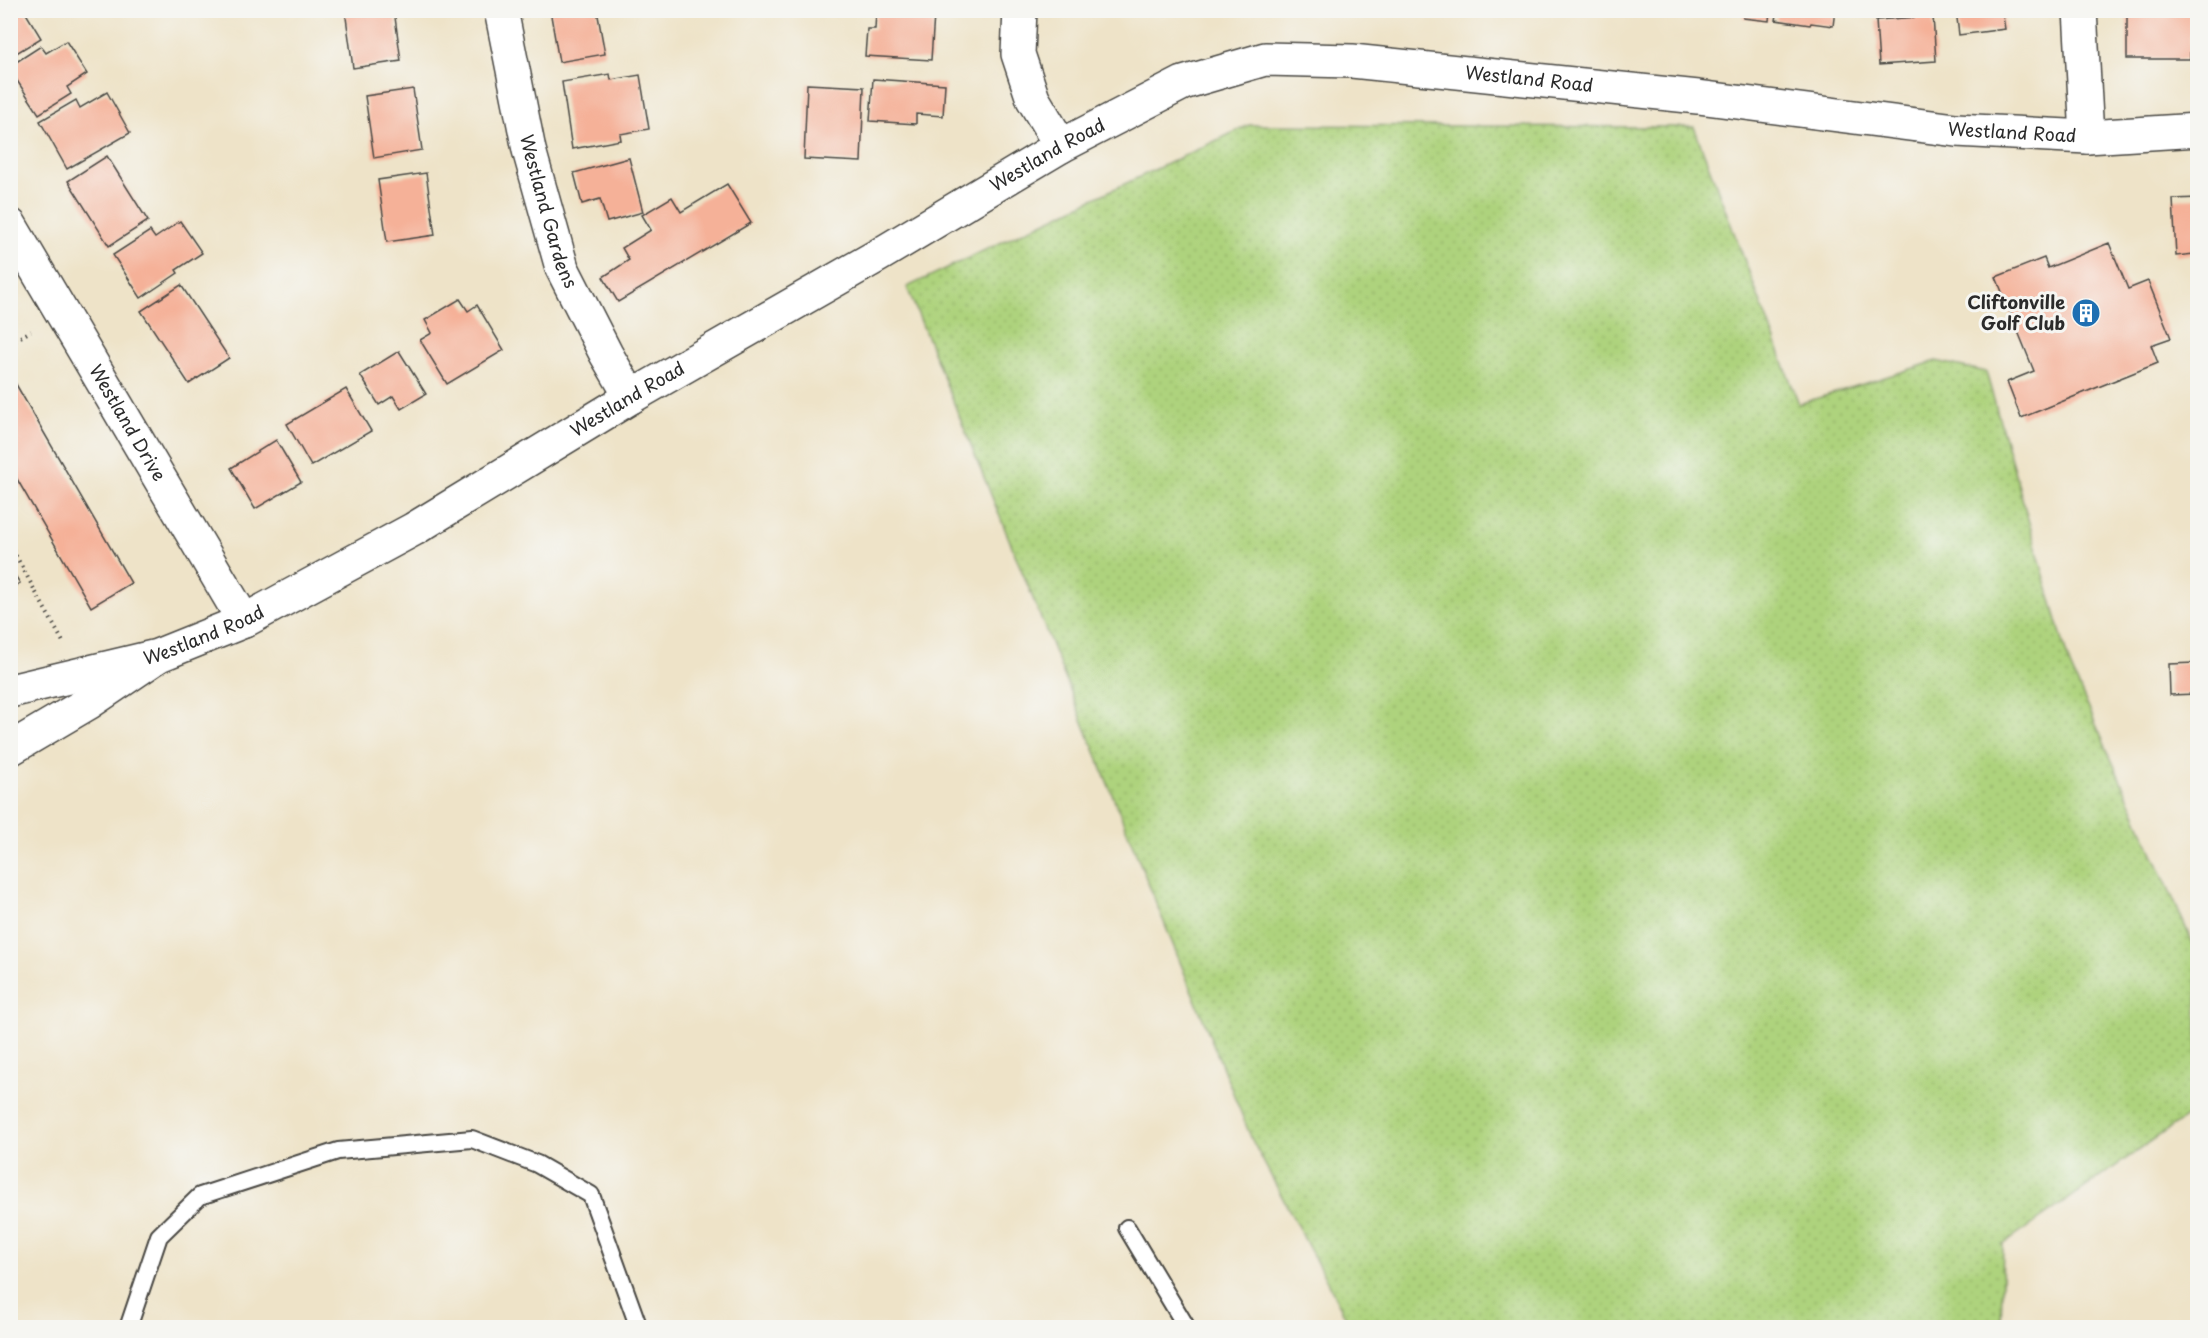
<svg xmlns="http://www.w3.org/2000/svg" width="2208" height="1338" font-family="'Playpen Sans',sans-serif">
	<defs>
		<pattern id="grass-dots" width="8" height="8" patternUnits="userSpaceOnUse" patternTransform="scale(1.5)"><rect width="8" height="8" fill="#aed37d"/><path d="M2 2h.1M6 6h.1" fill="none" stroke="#96b56c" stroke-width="1.8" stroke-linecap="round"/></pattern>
	</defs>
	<rect width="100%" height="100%" fill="#f6f6f2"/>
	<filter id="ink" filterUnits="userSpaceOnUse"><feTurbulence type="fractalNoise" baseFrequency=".0167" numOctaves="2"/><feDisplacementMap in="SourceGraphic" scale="12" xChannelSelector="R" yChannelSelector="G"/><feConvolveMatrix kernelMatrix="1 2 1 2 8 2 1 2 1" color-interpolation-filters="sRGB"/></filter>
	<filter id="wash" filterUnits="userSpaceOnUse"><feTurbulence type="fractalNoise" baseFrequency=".008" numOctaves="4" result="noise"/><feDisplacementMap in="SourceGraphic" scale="24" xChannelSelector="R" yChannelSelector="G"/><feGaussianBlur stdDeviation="1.35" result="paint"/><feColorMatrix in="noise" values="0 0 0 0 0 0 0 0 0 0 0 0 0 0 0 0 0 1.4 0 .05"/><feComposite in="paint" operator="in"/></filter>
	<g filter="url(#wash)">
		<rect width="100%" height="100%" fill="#eee3c8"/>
		<path fill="url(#grass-dots)" stroke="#6c7f54" stroke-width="1.5" d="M1249,125L1694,127L1799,404L1936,361L1986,372L2070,666L2197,953V1109L2003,1245L2001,1327H1351L1252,1140L907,287Z"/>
		<g id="blocks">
			<g fill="#f5b198">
				<path d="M10,10H24L41,38L10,57Z"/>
				<path d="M345,10H394L401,61L353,68Z"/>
				<path d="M550,10H597L605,54L559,62Z"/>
				<path d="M1744,10H1770L1769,21L1743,18Z"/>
				<path d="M1778,10H1835L1833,26L1811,23L1810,25L1776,20Z"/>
				<path d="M1956,10H2002L2005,29L1959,35Z"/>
				<path d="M2127,10L2190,13V59H2127Z"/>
				<path d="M876,11L934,15L931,60L865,56L867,29H875Z"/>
				<path d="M1933,16L1936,61L1879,65L1876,20Z"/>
				<path d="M66,41L87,74L67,87L71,94L39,114L10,70V66L41,46L46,53Z"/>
				<path d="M610,74L611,80L640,75L649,129L620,134L621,140L572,149L562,82Z"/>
				<path d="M873,79L945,84L943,116L916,114V124L870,121Z"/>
				<path d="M807,84L864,87L861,162L804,159Z"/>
				<path d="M413,89L422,150L374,158L365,96Z"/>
				<path d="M107,92L130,133L67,169L40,121L76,100L80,108Z"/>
				<path d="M107,156L148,221L109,246L68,181Z"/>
				<path d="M629,158L643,212L607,222L600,199L582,204L574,173Z"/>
				<path d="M426,173L435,235L387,242L378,180Z"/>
				<path d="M727,184L751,223L618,302L603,277L629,260L622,248L651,230L642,215L672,197L681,212Z"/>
				<path d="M2198,198V277H2196L2194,254L2176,256L2173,199Z"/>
				<path d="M180,221L202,253L176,270L178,273L141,298L113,255L150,231L155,238Z"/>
				<path d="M2109,243L2128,289L2148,281L2171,338L2151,345L2158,363L2021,418L2007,382L2034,371L1996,277L2044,258L2048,268Z"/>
				<path d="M181,285L229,358L189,384L141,311Z"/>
				<path d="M460,299L468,311L477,305L504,350L447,384L420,340L432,333L425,320Z"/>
				<path d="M399,351L426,394L401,409L393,396L379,405L360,375Z"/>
				<path d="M10,374L131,583L91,607L10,467Z"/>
				<path d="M346,389L371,431L311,466L287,424Z"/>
				<path d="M276,440L301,482L255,509L231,468Z"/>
				<path d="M2194,533H2198V566H2196Z"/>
				<path d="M10,568L20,583L10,589Z"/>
				<path d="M2195,663L2196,694L2170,695L2169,664Z"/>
			</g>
		</g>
	</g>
	<g filter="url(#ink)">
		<use href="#blocks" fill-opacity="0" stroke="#484743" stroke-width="1.5"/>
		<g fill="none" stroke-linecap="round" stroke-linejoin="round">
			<g stroke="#484743" stroke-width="20">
				<g id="service">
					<path d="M1127,1228L1187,1328"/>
					<path d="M128,1328L159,1236L200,1196L338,1151L472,1139L537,1164L591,1195L639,1328"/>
				</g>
			</g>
			<g stroke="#484743" stroke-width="36">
				<g id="minor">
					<path id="s1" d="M501,10L529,150L562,268L606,354L631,397"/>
					<path d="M1020,10L1018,54L1033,99L1061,146"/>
					<path d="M2080,10L2087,137"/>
					<path id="s2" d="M10,225L244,621"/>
					<path d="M10,749L88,703L156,657"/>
				</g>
			</g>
			<g stroke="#484743" stroke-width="36">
				<g id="tertiary">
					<path id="s3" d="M10,691L157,656L244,621L414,529L631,397L879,255L1061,146L1183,83L1265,59L1352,61L1698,97L1956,130L2087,137L2198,130"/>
				</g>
			</g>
			<g stroke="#484743" stroke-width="4" stroke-dasharray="1.5 4.5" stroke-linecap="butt">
				<path d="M10,343L31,331"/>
				<path d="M10,545L63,642"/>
			</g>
			<use href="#service" stroke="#fff" stroke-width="16"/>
			<use href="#minor" stroke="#fff" stroke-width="33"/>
			<use href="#tertiary" stroke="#fff" stroke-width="33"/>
		</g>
	</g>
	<defs>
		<g id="building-disc" transform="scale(1.5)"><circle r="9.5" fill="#1f6fb2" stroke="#f6f6f2"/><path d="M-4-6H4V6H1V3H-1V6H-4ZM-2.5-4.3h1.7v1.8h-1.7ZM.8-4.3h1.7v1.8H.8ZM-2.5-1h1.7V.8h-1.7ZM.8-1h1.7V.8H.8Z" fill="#fff"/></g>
	</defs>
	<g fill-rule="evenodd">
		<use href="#building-disc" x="2086" y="313"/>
	</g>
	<g text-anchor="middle" stroke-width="6" stroke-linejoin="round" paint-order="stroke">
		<g font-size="18" fill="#2b2b2b" stroke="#f6f6f2">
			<text dy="6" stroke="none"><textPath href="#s3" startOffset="1678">Westland Road</textPath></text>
			<text dy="6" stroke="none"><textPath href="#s3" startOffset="2164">Westland Road</textPath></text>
			<text dy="6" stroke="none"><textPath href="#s3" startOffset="1174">Westland Road</textPath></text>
			<text dy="6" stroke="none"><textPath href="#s1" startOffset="207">Westland Gardens</textPath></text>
			<text dy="6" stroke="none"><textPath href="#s3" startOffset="688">Westland Road</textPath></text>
			<text dy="6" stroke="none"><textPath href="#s2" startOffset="230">Westland Drive</textPath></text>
			<text dy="6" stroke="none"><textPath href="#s3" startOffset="202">Westland Road</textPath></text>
		</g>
		<g font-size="18" font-weight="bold" fill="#2b2b2b" stroke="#f6f6f2" text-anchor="end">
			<text x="2065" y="309">Cliftonville<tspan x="2065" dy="21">Golf Club</tspan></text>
		</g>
	</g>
	<rect width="2208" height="1338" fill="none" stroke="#f6f6f2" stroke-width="36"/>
</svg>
